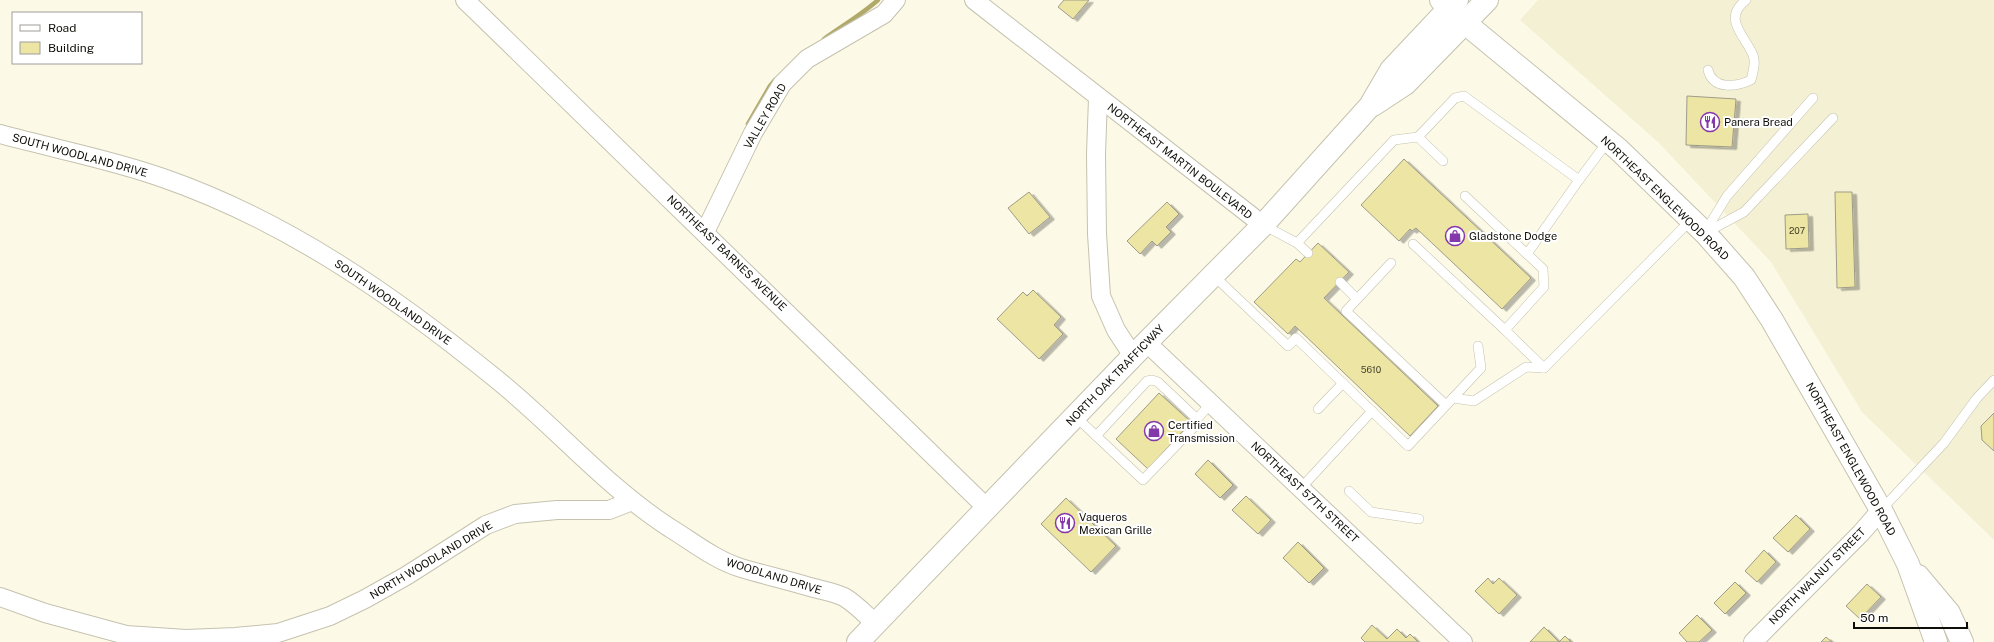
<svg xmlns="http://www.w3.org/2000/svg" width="1994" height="642" font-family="'Public Sans',sans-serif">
	<defs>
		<filter id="shadow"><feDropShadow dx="4.5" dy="2.5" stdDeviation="0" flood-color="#0004"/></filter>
	</defs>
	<rect width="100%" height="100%" fill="#fcfae6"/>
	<path fill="#f3f0d4" d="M1538,0H1994V540L1862,412L1771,262L1659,143L1520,20Z"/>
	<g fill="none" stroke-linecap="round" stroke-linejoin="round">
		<g stroke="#b1a969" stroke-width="4.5">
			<path d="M824,39C842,26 861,15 878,0"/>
			<path d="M748,124L770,86L775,80"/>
		</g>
	</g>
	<g fill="#ede5a3" stroke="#9e9b89" filter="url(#shadow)">
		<path d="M1064,0H1089L1073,19L1058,7Z"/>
		<path d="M1687,96L1736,99L1732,147L1686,145Z"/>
		<path d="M1404,159L1531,278L1502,309L1416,228L1412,231L1410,229L1399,241L1361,205Z"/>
		<path d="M1029,192L1050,217L1029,234L1008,208Z"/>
		<path d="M1835,192H1852L1855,287L1837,288Z"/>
		<path d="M1167,202L1179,214L1166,227L1171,232L1157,246L1152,241L1140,254L1127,241Z"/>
		<path d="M1808,214L1809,248L1786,249L1785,215Z"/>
		<path d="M1318,243L1349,272L1324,298L1438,406L1410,436L1295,326L1288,334L1254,302L1296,259L1300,262Z"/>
		<path d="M1033,290L1061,317L1054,325L1063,334L1039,359L997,319L1023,292L1027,296Z"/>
		<path d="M1159,393L1191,422L1148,469L1116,439Z"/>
		<path d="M1994,413V451L1982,440L1981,426Z"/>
		<path d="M1208,460L1233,485L1220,498L1195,474Z"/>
		<path d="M1246,496L1271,520L1258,534L1232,510Z"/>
		<path d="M1066,498L1116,546L1091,572L1041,524Z"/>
		<path d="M1796,515L1810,529L1788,552L1773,538Z"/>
		<path d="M1298,542L1324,568L1309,583L1283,558Z"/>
		<path d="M1764,550L1776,562L1757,582L1745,571Z"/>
		<path d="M1488,578L1493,584L1499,578L1517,595L1499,614L1475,591Z"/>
		<path d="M1735,582L1746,593L1725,614L1714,603Z"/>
		<path d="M1867,584L1881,597L1860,619L1846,606Z"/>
		<path d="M1697,615L1712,630L1699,642H1687L1679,633Z"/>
		<path d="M1372,625L1387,639L1397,629L1406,638L1410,634L1418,642H1365L1361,638Z"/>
		<path d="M1544,627L1559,642L1565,636L1571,642H1530Z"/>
		<path d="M1826,637L1832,642H1821Z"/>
	</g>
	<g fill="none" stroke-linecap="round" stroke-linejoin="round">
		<g stroke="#c5c2af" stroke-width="10">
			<g id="lane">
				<path d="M1708,70C1713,90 1736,87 1751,80C1753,72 1756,63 1753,55C1744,34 1722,19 1746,0"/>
				<path d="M1418,137L1443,161"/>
				<path d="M1579,180L1527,254L1543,269L1544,287L1505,330L1544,368L1691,220"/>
				<path d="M1465,196L1527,254"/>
				<path d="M1263,225L1297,243L1394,140L1418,137L1455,98L1464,96L1579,180L1608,141"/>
				<path d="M1705,232L1727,196L1813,98"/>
				<path d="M1705,233L1744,212L1833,118"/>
				<path d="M1297,243L1308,253"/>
				<path d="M1413,244L1505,330"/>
				<path d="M1391,263L1346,311L1446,405"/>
				<path d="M1213,275L1288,346L1296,338L1408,446L1481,368L1478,346"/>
				<path d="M1340,282L1357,299"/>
				<path d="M1453,398L1474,401L1526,367L1544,368"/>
				<path d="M1318,409L1343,383"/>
				<path d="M1075,416L1143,480L1196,425L1197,419L1211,403"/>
				<path d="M1096,436L1147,381L1152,380L1158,382L1197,419"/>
				<path d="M1301,488L1372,411"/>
				<path d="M1349,491L1371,512L1419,519"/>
				<path d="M1881,510L1944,443L1977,398L1994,380"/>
			</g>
		</g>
		<g stroke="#c5c2af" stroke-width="20">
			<g id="street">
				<path d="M465,0L987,508"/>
				<path d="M974,0L1263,225"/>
				<path d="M1098,98L1096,154L1097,234L1101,296L1116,330L1133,356"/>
				<path d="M0,134C54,149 110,159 163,178C287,221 394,296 495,378C555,426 605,486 670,528C693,542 715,560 741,568C764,575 787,580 810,587C821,590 834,592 844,597C856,604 866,615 876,624"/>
				<path d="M705,232L753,133L782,84L807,59L884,14L896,0"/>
				<path d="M1146,342L1463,642"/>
				<path d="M0,597L45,613L126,635L186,639L235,637L278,633L330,616L365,599L406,576L486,525L515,514L557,510H609L632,501"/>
				<path d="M1753,642L1861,533L1881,510"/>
			</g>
		</g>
		<g stroke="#c5c2af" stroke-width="24">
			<g id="secondary">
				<path d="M1441,0L1448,9L1618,149L1705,233L1744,277L1772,320L1881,510L1908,564L1936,642"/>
				<path d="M1373,105L1405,84L1487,0"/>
				<path d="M1918,576L1949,613L1962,642"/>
				<path d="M858,642L1133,356L1263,225L1370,106L1391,70L1457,0"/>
			</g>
		</g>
		<use href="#lane" stroke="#fff" stroke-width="9"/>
		<use href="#street" stroke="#fff" stroke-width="18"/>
		<use href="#secondary" stroke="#fff" stroke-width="22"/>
	</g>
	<defs>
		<g id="restaurant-ring" transform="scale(1)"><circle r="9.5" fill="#fff" stroke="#8439ab" stroke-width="1.5"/><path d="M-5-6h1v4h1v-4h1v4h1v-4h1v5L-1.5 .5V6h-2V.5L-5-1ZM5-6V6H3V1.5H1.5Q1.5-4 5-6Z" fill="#8439ab"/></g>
		<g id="shop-ring" transform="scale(1)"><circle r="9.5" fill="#fff" stroke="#8439ab" stroke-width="1.5"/><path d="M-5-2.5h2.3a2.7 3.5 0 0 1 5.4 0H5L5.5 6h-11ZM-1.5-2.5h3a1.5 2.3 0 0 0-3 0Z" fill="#8439ab"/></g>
	</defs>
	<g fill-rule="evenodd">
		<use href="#restaurant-ring" x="1710" y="122"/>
		<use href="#shop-ring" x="1455" y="236"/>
		<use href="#shop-ring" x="1154" y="431"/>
		<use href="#restaurant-ring" x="1065" y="523"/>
	</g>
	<g text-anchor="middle" stroke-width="4" stroke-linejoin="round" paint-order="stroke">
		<g font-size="9" fill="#46432e">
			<text x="1797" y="234">207</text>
			<text x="1371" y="373">5610</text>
		</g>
		<g font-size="11" fill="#0e0d07" stroke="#fff">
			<text transform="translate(765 116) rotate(-60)" y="4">VALLEY ROAD</text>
			<text transform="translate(80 155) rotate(15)" y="4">SOUTH WOODLAND DRIVE</text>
			<text transform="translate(1180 161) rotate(38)" y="4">NORTHEAST MARTIN BOULEVARD</text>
			<text transform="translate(1665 198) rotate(44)" y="4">NORTHEAST ENGLEWOOD ROAD</text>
			<text transform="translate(727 253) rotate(44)" y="4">NORTHEAST BARNES AVENUE</text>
			<text transform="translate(393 302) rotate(35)" y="4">SOUTH WOODLAND DRIVE</text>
			<text transform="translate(1115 375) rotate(-46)" y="4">NORTH OAK TRAFFICWAY</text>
			<text transform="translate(1851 459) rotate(61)" y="4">NORTHEAST ENGLEWOOD ROAD</text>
			<text transform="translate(1305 492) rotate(43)" y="4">NORTHEAST 57TH STREET</text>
			<text transform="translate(431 560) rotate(-31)" y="4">NORTH WOODLAND DRIVE</text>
			<text transform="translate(774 576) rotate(17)" y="4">WOODLAND DRIVE</text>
			<text transform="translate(1817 576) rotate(-45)" y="4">NORTH WALNUT STREET</text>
		</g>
		<g font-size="11" fill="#0e0d07" stroke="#fff" text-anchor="start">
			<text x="1724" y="126">Panera Bread</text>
			<text x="1469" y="240">Gladstone Dodge</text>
			<text x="1168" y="429">Certified<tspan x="1168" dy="13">Transmission</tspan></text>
			<text x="1079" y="521">Vaqueros<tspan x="1079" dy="13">Mexican Grille</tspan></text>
		</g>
	</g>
	<rect x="12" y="12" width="130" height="52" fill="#ffffff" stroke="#9f9e9c"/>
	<rect x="20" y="25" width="20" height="6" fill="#ffffff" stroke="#9f9e9c"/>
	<text x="48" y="32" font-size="12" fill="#0e0d07">Road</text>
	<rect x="20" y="42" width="20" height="12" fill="#ede5a3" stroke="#9f9e9c"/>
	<text x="48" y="52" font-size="12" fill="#0e0d07">Building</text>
	<path d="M1854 622v6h113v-6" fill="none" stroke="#0e0d07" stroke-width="2"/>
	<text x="1860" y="622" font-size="12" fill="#0e0d07" stroke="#ffffff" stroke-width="3" paint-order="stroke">50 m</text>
</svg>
